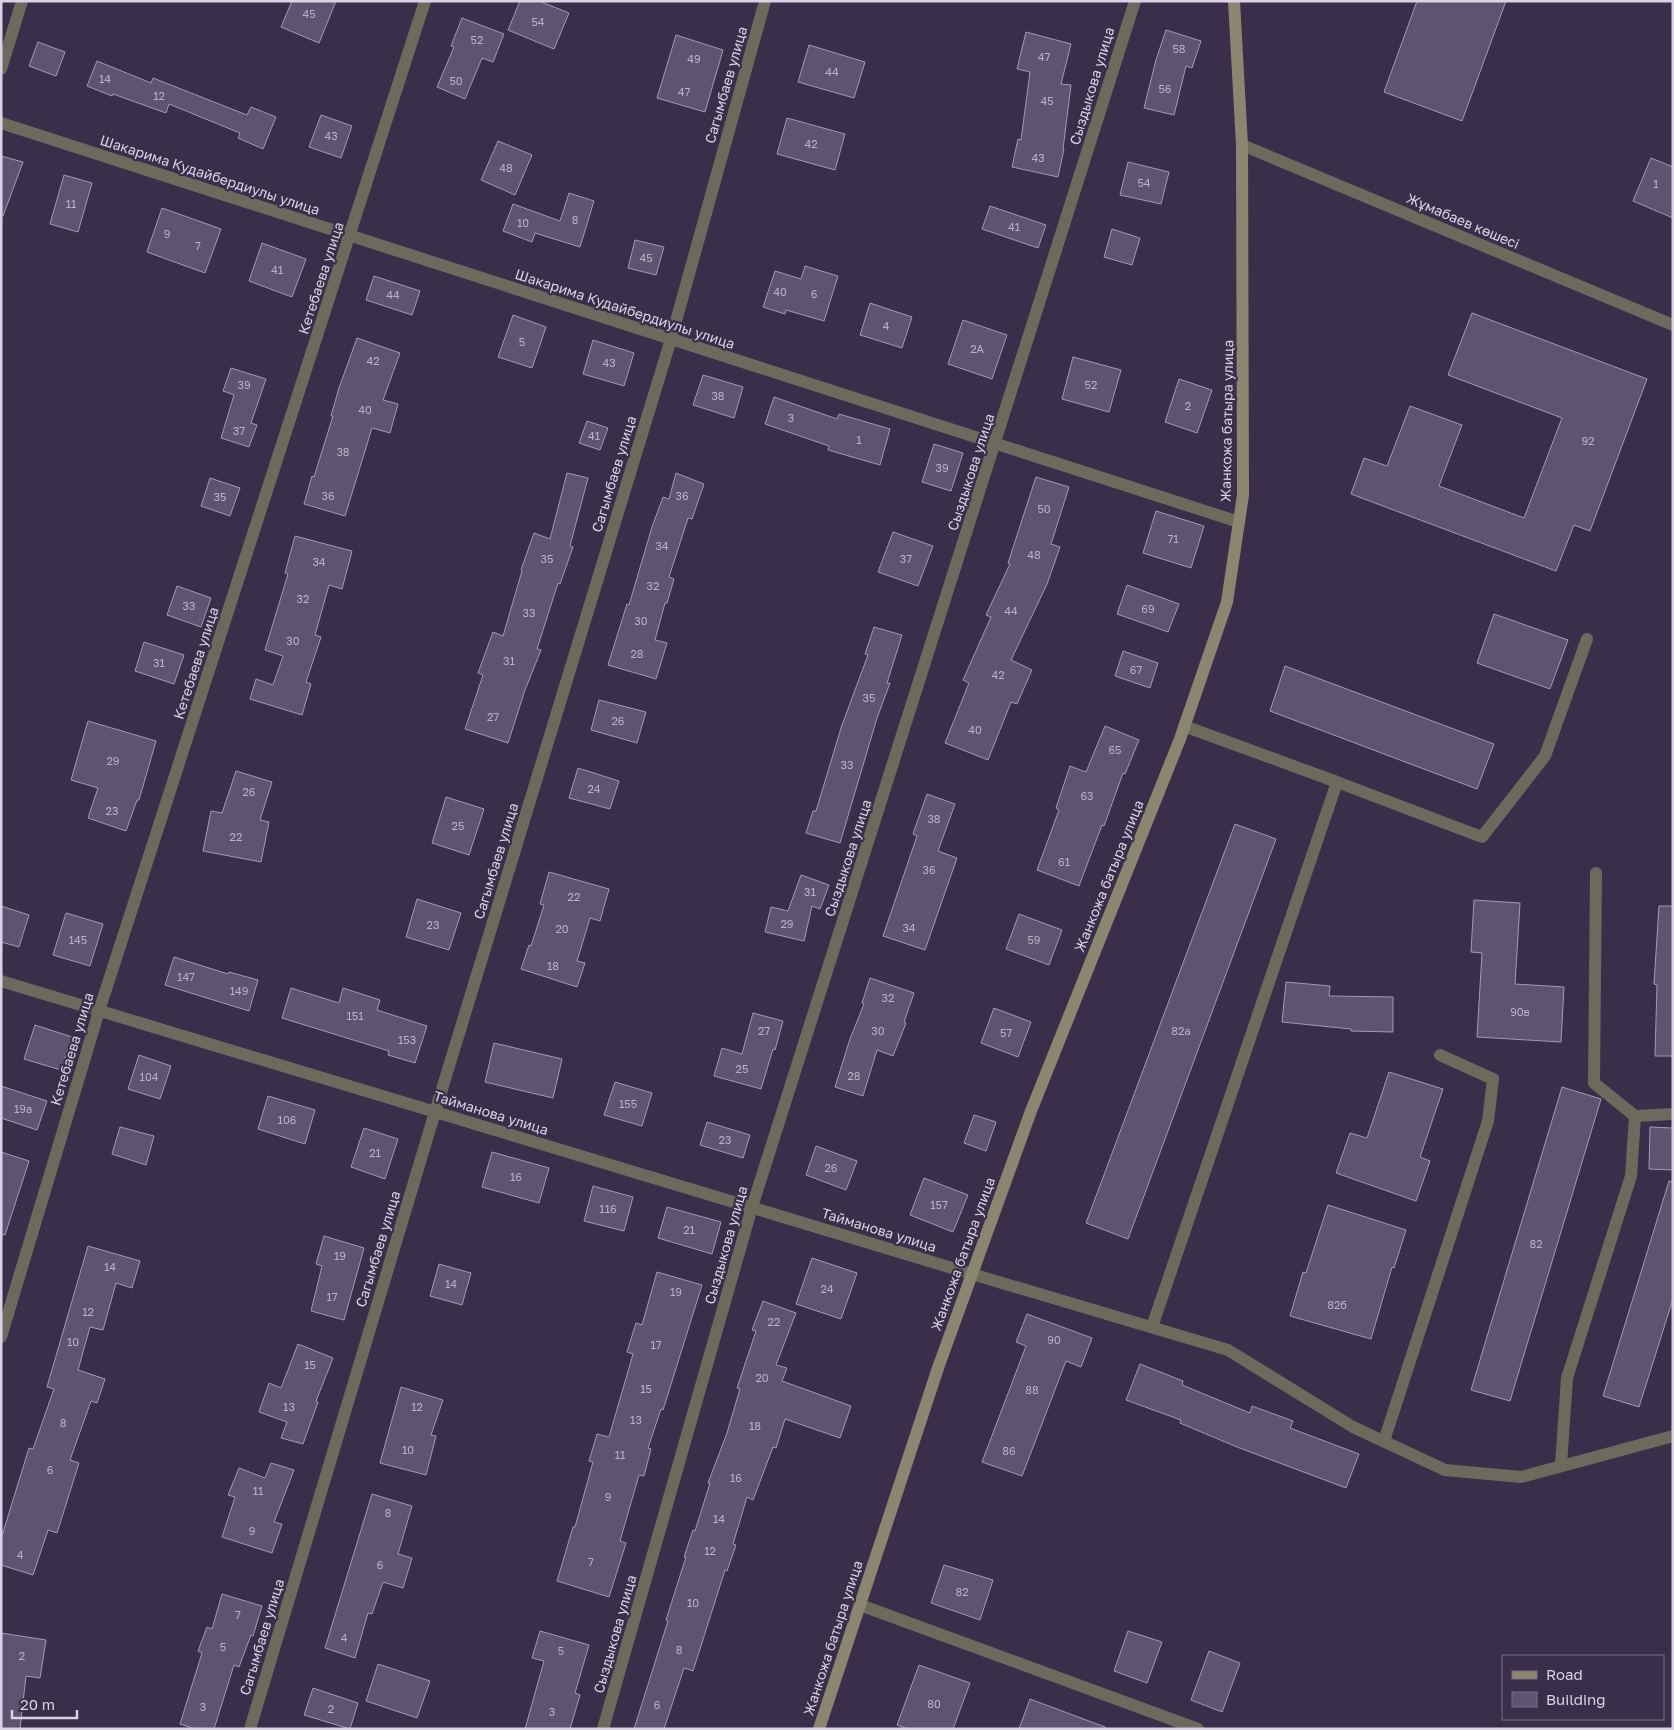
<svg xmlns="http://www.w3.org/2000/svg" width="1674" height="1730" font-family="'Golos Text',sans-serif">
	<rect width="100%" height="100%" fill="#3a2f4a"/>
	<g fill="#5e5371" stroke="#a499b9">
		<path d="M292,1H336L319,43L281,27Z"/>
		<path d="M520,1H539L569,13L554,49L508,30Z"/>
		<path d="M1417,1H1506L1462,121L1384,92Z"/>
		<path d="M462,18L504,34L493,62L482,58L465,99L437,87L454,47L451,46Z"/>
		<path d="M1166,30L1201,41L1192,68L1186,66L1174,115L1144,108L1156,60Z"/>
		<path d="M1026,32L1071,44L1061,84L1071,85L1063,149H1064L1058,177L1012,167L1018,139L1021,140L1030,72L1017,69Z"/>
		<path d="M676,35L723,50L705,112L657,98Z"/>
		<path d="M38,42L65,52L56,76L29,66Z"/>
		<path d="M809,45L865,62L854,98L798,82Z"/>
		<path d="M97,61L151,83L153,78L247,115L251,107L276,117L263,149L238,138L240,133L169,104L166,113L113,94L112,96L87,86Z"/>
		<path d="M321,115L352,126L341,158L309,147Z"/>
		<path d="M787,118L845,134L835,170L777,154Z"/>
		<path d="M498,141L532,155L515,195L481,180Z"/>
		<path d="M1,156L23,162L3,216H1Z"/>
		<path d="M1651,158L1673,167V218L1633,201Z"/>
		<path d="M1128,162L1169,172L1161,204L1120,195Z"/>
		<path d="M64,175L92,183L78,232L50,224Z"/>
		<path d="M569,193L594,201L580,247L535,233L532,242L503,231L513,204L560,221Z"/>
		<path d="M990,206L1046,225L1038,248L982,229Z"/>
		<path d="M162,208L221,229L205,273L147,252Z"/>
		<path d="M1112,229L1140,238L1132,265L1104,257Z"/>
		<path d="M635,240L664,247L656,275L628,268Z"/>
		<path d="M262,243L306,259L292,297L249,281Z"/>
		<path d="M805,266L838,276L824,321L786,310L785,314L763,307L775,271L801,279Z"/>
		<path d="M374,276L420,291L412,315L366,300Z"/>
		<path d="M870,303L912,317L902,348L860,335Z"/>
		<path d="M1472,313L1647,379L1590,531L1574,525L1556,571L1351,494L1364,458L1387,466L1410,406L1462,425L1439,486L1524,518L1562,418L1448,375Z"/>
		<path d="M513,315L546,327L532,368L498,357Z"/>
		<path d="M963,320L1007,335L992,379L948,364Z"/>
		<path d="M357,338L400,353L383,400L398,404L390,433L372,428L345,516L304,504L312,476L314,477L333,416H331L339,388Z"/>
		<path d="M593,340L634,353L624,386L583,374Z"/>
		<path d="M1073,357L1121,370L1109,412L1062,399Z"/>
		<path d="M231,368L266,379L251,423L257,425L249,447L221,438L234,395L223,391Z"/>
		<path d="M703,375L743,387L734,418L693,405Z"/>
		<path d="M1179,379L1212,390L1197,433L1165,422Z"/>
		<path d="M774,397L837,419L839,414L890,429L880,465L828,450L829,446L765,424Z"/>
		<path d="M587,421L608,428L600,450L579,443Z"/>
		<path d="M934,444L963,453L951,491L922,482Z"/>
		<path d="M567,473L588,478L570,546L573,547L560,584L558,583L537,649L541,650L525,690L508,743L465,729L483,675L478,673L493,632L503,636L522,571L521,570L534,533L550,539Z"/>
		<path d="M676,473L704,484L692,519L688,518L669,577L674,579L667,603H665L655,640L667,643L656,679L608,665L627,604L629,605L652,527L663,497L669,499Z"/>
		<path d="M1036,477L1069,487L1051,544L1060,547L1047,584L1011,660L1032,670L1017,704L1011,702L988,760L945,743L969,683L963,680L991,617L986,615L1010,564L1008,563Z"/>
		<path d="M210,478L240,488L230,516L201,506Z"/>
		<path d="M1156,511L1204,526L1191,568L1143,553Z"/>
		<path d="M893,532L933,546L918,586L878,572Z"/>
		<path d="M295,536L352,551L342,589L329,585L315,635L321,637L306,682L311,684L302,715L250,699L256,679L273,685L283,656L265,650L288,574L285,573Z"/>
		<path d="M1127,585L1179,604L1168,632L1117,614Z"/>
		<path d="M177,586L211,598L201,627L167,615Z"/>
		<path d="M1494,614L1568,640L1550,689L1477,663Z"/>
		<path d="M874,627L902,635L887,683H890L877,718L840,843L806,833L813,811H816L842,725L868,655L865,654Z"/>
		<path d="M144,642L184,655L174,684L135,671Z"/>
		<path d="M1123,651L1158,663L1150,688L1115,676Z"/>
		<path d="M1285,666L1494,744L1477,789L1270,711Z"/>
		<path d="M599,700L646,712L637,743L591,730Z"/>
		<path d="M88,721L156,741L139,800H137L126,831L88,818L98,788L71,780Z"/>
		<path d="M1105,726L1139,740L1125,774L1123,773L1104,826L1102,825L1079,886L1037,870L1059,810L1056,808L1070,766L1086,772Z"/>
		<path d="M578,768L619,781L610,809L569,798Z"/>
		<path d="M236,771L272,782L260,820L269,822L261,862L203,851L211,811L222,813Z"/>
		<path d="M927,794L955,804L938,851L957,858L925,950L883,936L917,836L913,834Z"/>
		<path d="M446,797L484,809L469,855L432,843Z"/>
		<path d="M1235,824L1276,839L1128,1239L1086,1223Z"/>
		<path d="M549,872L609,889L600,921L590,918L577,961L585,963L577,987L521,969L529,945L531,946L544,905L540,904Z"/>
		<path d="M801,875L829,885L820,909L812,906L804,941L765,932L771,907L788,911Z"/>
		<path d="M417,899L461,913L449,950L406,937Z"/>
		<path d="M1474,900L1520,903L1515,984L1564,987L1561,1042L1477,1037L1482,953L1471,952Z"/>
		<path d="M1,906L29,915L19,947L1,942Z"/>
		<path d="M1659,906H1673V1056H1655L1657,985L1654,984Z"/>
		<path d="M66,913L103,924L90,966L53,955Z"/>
		<path d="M1019,914L1062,930L1049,965L1006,949Z"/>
		<path d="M174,957L228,974L229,972L258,980L249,1011L165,985Z"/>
		<path d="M870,978L914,993L904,1022L906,1023L893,1056L877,1050L863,1096L835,1087L850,1039L864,1004L862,1003Z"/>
		<path d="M1286,982L1330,986L1329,996L1393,997V1032L1351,1031V1029L1282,1022Z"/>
		<path d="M291,988L339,1003L343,988L380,1000L377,1010L427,1026L415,1063L388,1055L389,1051L282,1018Z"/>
		<path d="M994,1008L1031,1022L1018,1057L981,1043Z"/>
		<path d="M753,1013L783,1021L775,1050L773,1049L761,1089L714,1076L722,1048L742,1054Z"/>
		<path d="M35,1025L72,1037L61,1070L24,1059Z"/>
		<path d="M494,1043L562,1059L553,1098L485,1082Z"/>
		<path d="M139,1055L171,1066L160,1099L128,1089Z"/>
		<path d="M1389,1072L1443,1089L1420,1157L1430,1161L1416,1201L1336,1173L1350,1133L1367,1138Z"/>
		<path d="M615,1082L652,1093L642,1126L604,1115Z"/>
		<path d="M1,1086L47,1101L37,1130L1,1118Z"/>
		<path d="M1562,1087L1601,1099L1510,1401L1471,1390Z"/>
		<path d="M268,1096L315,1110L305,1144L258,1129Z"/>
		<path d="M974,1115L996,1122L986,1151L964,1143Z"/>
		<path d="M707,1122L750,1135L743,1158L700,1145Z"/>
		<path d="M120,1127L154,1136L146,1165L112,1154Z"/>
		<path d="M1650,1127L1673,1128V1170L1649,1169Z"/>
		<path d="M364,1128L398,1139L385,1179L351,1167Z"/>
		<path d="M816,1146L857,1161L846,1190L806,1175Z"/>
		<path d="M1,1152L29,1161L5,1235L1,1234Z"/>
		<path d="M492,1152L549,1168L539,1203L482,1187Z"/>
		<path d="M924,1178L968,1195L953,1232L910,1215Z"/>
		<path d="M1669,1181L1673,1182V1299L1639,1407L1603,1396Z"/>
		<path d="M593,1186L633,1197L624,1231L584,1221Z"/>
		<path d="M1328,1205L1406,1230L1394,1268L1392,1267L1371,1339L1290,1316L1303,1272L1306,1273Z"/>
		<path d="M667,1207L721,1222L712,1254L658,1238Z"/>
		<path d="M324,1236L364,1248L344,1320L311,1311L322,1266L316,1264Z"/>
		<path d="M88,1246L140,1261L132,1288L116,1283L103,1330L90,1327L78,1370L105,1379L97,1403L91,1401L70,1460L79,1463L57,1533L48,1530L33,1575L1,1565V1539L29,1448L33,1449L54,1389L47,1387Z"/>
		<path d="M812,1258L857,1273L841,1319L796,1304Z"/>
		<path d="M439,1264L471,1273L462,1305L430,1296Z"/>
		<path d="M657,1272L702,1285L663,1410L661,1409L648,1448L651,1449L644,1476L639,1475L620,1541L626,1543L609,1597L557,1581L573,1527H575L593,1462L589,1461L597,1434L609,1437L633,1354L627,1352L636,1323L642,1325Z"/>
		<path d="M763,1301L796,1313L776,1365L787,1368L782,1381L851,1406L840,1438L785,1419L776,1448L773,1447L753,1500L747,1497L733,1544L736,1545L727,1571L725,1570L693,1671L684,1668L664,1729H634L668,1621L666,1620L686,1557H684L693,1530L695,1531L710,1483H708L727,1433L740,1389L737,1388L756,1331L752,1330Z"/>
		<path d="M1027,1314L1092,1338L1081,1367L1066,1361L1022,1476L982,1462L1026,1346L1016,1342Z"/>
		<path d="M298,1344L333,1358L316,1401L318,1402L303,1444L281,1438L287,1422L259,1412L269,1383L281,1388Z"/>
		<path d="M1140,1364L1183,1381L1182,1385L1250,1413L1252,1406L1293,1421L1290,1428L1359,1454L1346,1488L1237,1447L1180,1423L1181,1420L1126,1400Z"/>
		<path d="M401,1387L443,1400L431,1435L436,1436L426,1475L380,1463Z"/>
		<path d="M271,1463L294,1470L274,1522L282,1524L272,1553L222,1537L235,1497L228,1495L239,1468L265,1478Z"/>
		<path d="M372,1494L412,1506L398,1554L412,1558L403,1588L383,1582L372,1614L368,1613L355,1658L325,1648Z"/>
		<path d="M944,1565L993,1580L980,1620L931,1603Z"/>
		<path d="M222,1594L262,1606L253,1636L251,1635L239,1667L234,1665L214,1729H195L180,1724L202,1653L198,1651L207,1627L212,1629Z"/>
		<path d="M540,1631L589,1645L575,1693L580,1695L570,1729H525L544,1661L532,1658Z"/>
		<path d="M1128,1631L1162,1642L1147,1683L1114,1671Z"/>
		<path d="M1,1633L46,1640L40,1678L26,1676L20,1729H1Z"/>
		<path d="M1209,1651L1240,1663L1222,1712L1191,1700Z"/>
		<path d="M378,1664L430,1681L417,1718L366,1701Z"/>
		<path d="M919,1665L970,1683L953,1729H908L897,1725Z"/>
		<path d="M313,1688L358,1703L350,1729L304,1715Z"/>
		<path d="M1030,1699L1105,1727V1729H1019Z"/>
	</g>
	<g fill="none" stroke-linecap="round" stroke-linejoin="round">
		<g stroke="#6c6a5c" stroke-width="12">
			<path d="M1337,782L1482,837L1545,756L1587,639"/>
			<path d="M1596,873L1594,1083L1635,1116"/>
			<path d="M972,1274L1228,1350L1353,1427L1445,1470L1521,1477L1673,1436"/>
			<path d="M1152,1327L1337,782L1184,726"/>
			<path d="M1384,1441L1488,1121L1493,1079L1440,1055"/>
			<path d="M1561,1465L1567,1378L1631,1176L1635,1116L1673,1114"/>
		</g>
		<g stroke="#6c6a5c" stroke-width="12">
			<path d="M1,69L22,1"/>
			<path d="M1,123L1239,522"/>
			<path d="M1242,145L1673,325"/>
			<path d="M1,981L972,1274"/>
			<path d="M1,1337L99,1011L425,1"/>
			<path d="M860,1605L1198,1729"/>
			<path d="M250,1729L435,1112L671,339L765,1"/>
			<path d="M603,1729L752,1207L1135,1"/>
		</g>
		<path stroke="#8b8670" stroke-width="12" d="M819,1729L938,1368L1031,1111L1180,739L1227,602L1243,495L1242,145L1234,1"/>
	</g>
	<g text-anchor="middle" stroke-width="4.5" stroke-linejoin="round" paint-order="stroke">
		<g font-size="11" fill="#bab3c8">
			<text x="309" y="18">45</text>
			<text x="538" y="26">54</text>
			<text x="477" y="44">52</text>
			<text x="1179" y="53">58</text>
			<text x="1044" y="61">47</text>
			<text x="694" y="63">49</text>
			<text x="832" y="76">44</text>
			<text x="105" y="83">14</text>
			<text x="456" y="85">50</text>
			<text x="1165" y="93">56</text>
			<text x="684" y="96">47</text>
			<text x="159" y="100">12</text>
			<text x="1047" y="105">45</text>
			<text x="331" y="140">43</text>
			<text x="811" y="148">42</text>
			<text x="1038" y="162">43</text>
			<text x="506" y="172">48</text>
			<text x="1144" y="187">54</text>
			<text x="1656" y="188">1</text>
			<text x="71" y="208">11</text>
			<text x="575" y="224">8</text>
			<text x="523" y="227">10</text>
			<text x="1014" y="231">41</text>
			<text x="167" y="238">9</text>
			<text x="198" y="250">7</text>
			<text x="646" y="262">45</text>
			<text x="277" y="274">41</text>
			<text x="780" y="296">40</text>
			<text x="814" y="298">6</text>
			<text x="393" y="299">44</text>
			<text x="886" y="330">4</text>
			<text x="522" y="346">5</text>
			<text x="977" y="353">2А</text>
			<text x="373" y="365">42</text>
			<text x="609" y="367">43</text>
			<text x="244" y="389">39</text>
			<text x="1091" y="389">52</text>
			<text x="718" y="400">38</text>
			<text x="1188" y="410">2</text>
			<text x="365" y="414">40</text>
			<text x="791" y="422">3</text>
			<text x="239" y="435">37</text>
			<text x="594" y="440">41</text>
			<text x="859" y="444">1</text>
			<text x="1588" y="445">92</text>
			<text x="343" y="456">38</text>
			<text x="942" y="472">39</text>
			<text x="328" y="500">36</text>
			<text x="682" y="500">36</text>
			<text x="220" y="501">35</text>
			<text x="1044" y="513">50</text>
			<text x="1173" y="543">71</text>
			<text x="662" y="550">34</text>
			<text x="1034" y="559">48</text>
			<text x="547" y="563">35</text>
			<text x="906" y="563">37</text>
			<text x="319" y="566">34</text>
			<text x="653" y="590">32</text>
			<text x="303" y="603">32</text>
			<text x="189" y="610">33</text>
			<text x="1148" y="613">69</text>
			<text x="1011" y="615">44</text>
			<text x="529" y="617">33</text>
			<text x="641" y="625">30</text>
			<text x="293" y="645">30</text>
			<text x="637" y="658">28</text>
			<text x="509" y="665">31</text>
			<text x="159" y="667">31</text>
			<text x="1136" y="674">67</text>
			<text x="998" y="679">42</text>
			<text x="869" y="702">35</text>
			<text x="493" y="721">27</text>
			<text x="618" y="725">26</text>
			<text x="975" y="734">40</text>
			<text x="1115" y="754">65</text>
			<text x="113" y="765">29</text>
			<text x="847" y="769">33</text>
			<text x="594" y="793">24</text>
			<text x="249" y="796">26</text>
			<text x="1087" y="800">63</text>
			<text x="112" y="815">23</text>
			<text x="934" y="823">38</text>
			<text x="458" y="830">25</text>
			<text x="236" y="841">22</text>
			<text x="1064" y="866">61</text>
			<text x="929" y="874">36</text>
			<text x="810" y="896">31</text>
			<text x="574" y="901">22</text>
			<text x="787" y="928">29</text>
			<text x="433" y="929">23</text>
			<text x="909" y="932">34</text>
			<text x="562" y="933">20</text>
			<text x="78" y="944">145</text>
			<text x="1034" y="944">59</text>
			<text x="553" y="970">18</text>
			<text x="186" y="981">147</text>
			<text x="239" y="995">149</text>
			<text x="888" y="1002">32</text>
			<text x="1520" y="1016">90в</text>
			<text x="355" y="1020">151</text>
			<text x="764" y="1035">27</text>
			<text x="878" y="1035">30</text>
			<text x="1181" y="1035">82а</text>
			<text x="1006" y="1037">57</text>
			<text x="407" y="1044">153</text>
			<text x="742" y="1073">25</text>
			<text x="854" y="1080">28</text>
			<text x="149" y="1081">104</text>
			<text x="628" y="1108">155</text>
			<text x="23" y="1113">19а</text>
			<text x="287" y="1124">106</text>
			<text x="725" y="1144">23</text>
			<text x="375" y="1157">21</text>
			<text x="831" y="1172">26</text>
			<text x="516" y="1181">16</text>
			<text x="939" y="1209">157</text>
			<text x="608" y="1213">116</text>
			<text x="689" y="1234">21</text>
			<text x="1536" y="1248">82</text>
			<text x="340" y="1260">19</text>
			<text x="110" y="1271">14</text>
			<text x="451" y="1288">14</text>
			<text x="827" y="1293">24</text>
			<text x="676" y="1296">19</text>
			<text x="332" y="1301">17</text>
			<text x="1337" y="1309">82б</text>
			<text x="88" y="1316">12</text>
			<text x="774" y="1326">22</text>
			<text x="1054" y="1344">90</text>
			<text x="73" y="1346">10</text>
			<text x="656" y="1349">17</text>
			<text x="310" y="1369">15</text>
			<text x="762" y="1382">20</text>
			<text x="646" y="1393">15</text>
			<text x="1032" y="1394">88</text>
			<text x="289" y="1411">13</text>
			<text x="417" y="1411">12</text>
			<text x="636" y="1424">13</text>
			<text x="63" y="1427">8</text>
			<text x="755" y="1430">18</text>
			<text x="408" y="1454">10</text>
			<text x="1009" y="1455">86</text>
			<text x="620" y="1459">11</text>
			<text x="50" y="1474">6</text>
			<text x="736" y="1482">16</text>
			<text x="258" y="1495">11</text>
			<text x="608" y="1501">9</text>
			<text x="388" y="1517">8</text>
			<text x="719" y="1523">14</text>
			<text x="252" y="1535">9</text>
			<text x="710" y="1555">12</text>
			<text x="20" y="1559">4</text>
			<text x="591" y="1566">7</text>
			<text x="380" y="1569">6</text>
			<text x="962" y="1596">82</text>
			<text x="693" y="1607">10</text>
			<text x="238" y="1619">7</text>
			<text x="344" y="1642">4</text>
			<text x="223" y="1651">5</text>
			<text x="679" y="1654">8</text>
			<text x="561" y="1655">5</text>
			<text x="22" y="1660">2</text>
			<text x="934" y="1708">80</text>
			<text x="657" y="1709">6</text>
			<text x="203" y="1711">3</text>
			<text x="331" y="1713">2</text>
			<text x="552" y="1716">3</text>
		</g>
		<g font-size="14" fill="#d9d3e5" stroke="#3a2f4a">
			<text transform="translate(726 85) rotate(-74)" y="5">Сагымбаев улица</text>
			<text transform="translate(1092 86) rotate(-73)" y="5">Сыздыкова улица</text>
			<text transform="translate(210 175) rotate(18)" y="5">Шакарима Кудайбердиулы улица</text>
			<text transform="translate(1463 221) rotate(23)" y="5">Жұмабаев көшесі</text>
			<text transform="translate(321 278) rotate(-72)" y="5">Кетебаева улица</text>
			<text transform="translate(625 309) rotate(18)" y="5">Шакарима Кудайбердиулы улица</text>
			<text transform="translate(1227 421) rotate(-89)" y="5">Жанкожа батыра улица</text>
			<text transform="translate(971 472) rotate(-72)" y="5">Сыздыкова улица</text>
			<text transform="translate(614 474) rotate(-73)" y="5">Сагымбаев улица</text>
			<text transform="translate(196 663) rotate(-72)" y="5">Кетебаева улица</text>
			<text transform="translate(848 858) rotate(-72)" y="5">Сыздыкова улица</text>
			<text transform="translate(496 861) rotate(-73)" y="5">Сагымбаев улица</text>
			<text transform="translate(1109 876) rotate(-68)" y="5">Жанкожа батыра улица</text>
			<text transform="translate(72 1049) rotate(-73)" y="5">Кетебаева улица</text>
			<text transform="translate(491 1113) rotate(17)" y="5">Тайманова улица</text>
			<text transform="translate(879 1230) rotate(17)" y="5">Тайманова улица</text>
			<text transform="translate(726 1245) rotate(-74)" y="5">Сыздыкова улица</text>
			<text transform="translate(378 1249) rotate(-73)" y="5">Сагымбаев улица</text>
			<text transform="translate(963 1254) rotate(-70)" y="5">Жанкожа батыра улица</text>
			<text transform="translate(615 1634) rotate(-74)" y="5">Сыздыкова улица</text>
			<text transform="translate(262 1637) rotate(-73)" y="5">Сагымбаев улица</text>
			<text transform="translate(833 1638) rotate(-72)" y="5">Жанкожа батыра улица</text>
		</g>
	</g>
	<rect width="1674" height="1730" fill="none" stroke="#d9d3e5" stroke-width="5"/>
	<rect x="1502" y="1655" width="162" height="65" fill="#3a2f4a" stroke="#7a7188"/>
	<rect x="1512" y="1671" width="25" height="8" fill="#8b8670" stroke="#7a7188"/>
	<text x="1546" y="1680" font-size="15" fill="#d9d3e5">Road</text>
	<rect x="1512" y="1692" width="25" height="15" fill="#5e5371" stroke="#7a7188"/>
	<text x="1546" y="1705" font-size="15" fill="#d9d3e5">Building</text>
	<path d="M12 1710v8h65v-8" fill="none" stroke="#d9d3e5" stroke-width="2.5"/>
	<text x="20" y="1710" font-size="15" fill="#d9d3e5" stroke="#3a2f4a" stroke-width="4" paint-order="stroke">20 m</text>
</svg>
